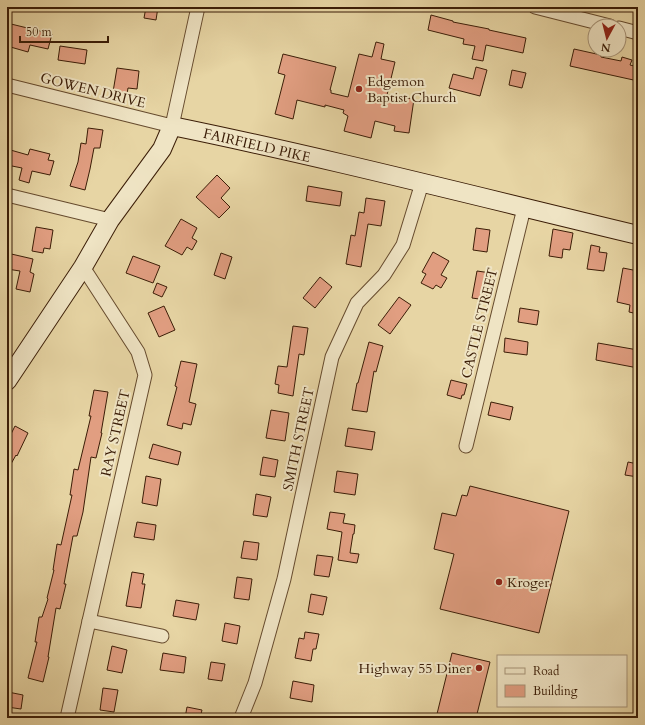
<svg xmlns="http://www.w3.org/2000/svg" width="645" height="725" font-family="Cardo,serif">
	<rect width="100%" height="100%" fill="#e7d5a4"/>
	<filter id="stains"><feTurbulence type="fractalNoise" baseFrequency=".005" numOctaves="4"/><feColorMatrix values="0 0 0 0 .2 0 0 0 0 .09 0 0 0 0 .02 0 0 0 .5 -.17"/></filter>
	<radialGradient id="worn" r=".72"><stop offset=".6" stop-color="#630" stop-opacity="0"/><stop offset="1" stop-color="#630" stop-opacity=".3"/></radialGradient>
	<g fill="#e19e81" stroke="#3b1d07">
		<path d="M146,7H158L156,20L144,18Z"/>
		<path d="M431,15L453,21V22L489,29V30L526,38L523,53L486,45L483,61L472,59L475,46L463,44L464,39L428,30Z"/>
		<path d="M11,24L52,34L48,49L30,45L28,52L7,46V39Z"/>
		<path d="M376,42L384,44L381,59L395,62L387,95L414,99L409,133L394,131L395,126L375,121L371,138L344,131L348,116L343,113L344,110L325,105V107L297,100L293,119L275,114L285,75L278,73L283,54L336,67L330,90H331V93L348,97L359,54L372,57Z"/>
		<path d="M60,46L87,50L85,64L58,60Z"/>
		<path d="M574,49L601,55V57L621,61L622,57L632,60L630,65L638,67V81L570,66Z"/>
		<path d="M476,67L487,70L480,96L449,88L453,74L473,79Z"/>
		<path d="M117,68L139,71L137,89L128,88L127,94L113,92Z"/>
		<path d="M512,70L526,73L522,88L509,85Z"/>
		<path d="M88,128L103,130L100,148H94L90,169L85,190L70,186L78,162L81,143L86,144Z"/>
		<path d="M7,149L28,155L30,149L50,154L48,160L54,161L50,175L32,171L29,183L19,180L22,168L7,165Z"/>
		<path d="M217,175L230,188L221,198L230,207L219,218L196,197Z"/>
		<path d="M308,186L342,192L340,206L306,201Z"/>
		<path d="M366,198L385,201L381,226L368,224L361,267L346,264L351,235L355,236L359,212L364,213Z"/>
		<path d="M181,219L197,228L192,238L197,241L192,250L187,247L182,255L165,246Z"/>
		<path d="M36,227L53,230L50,249L44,248L43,253L32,251Z"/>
		<path d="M476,228L490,230L487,252L473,250Z"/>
		<path d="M553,229L573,233L570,250L563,249L562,258L549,256Z"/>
		<path d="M591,245L600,247L599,252L607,253L604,271L587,269Z"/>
		<path d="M433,252L449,261L441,275L447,278L441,288L436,285L433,289L421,283L426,274L422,272Z"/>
		<path d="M7,253L33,259L30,272L34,274L30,292L16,289L20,271L7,269Z"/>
		<path d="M221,253L232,257L225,279L214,275Z"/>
		<path d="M133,256L160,266L153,283L126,273Z"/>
		<path d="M623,268L638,271V314L629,312L630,305L617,302Z"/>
		<path d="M477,271L491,273L486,300L472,298Z"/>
		<path d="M320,277L332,287L315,308L303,298Z"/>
		<path d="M157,283L167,287L162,297L153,293Z"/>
		<path d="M399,297L411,305L390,334L378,325Z"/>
		<path d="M164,306L175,330L159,337L148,313Z"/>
		<path d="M520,308L539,311L537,325L518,322Z"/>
		<path d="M293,326L308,328L304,355L299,354L293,396L278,393L279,385L275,384L278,366L287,367Z"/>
		<path d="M505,338L528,342L527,355L504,352Z"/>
		<path d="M369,342L383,346L376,372L374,371L367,412L352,410L357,383H358Z"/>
		<path d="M598,343L638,350V368L596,360Z"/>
		<path d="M181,361L197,364L189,402L196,404L191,425L183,423L182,429L167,425L177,387L175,386Z"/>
		<path d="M451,380L467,384L464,395H462L461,399L447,395Z"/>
		<path d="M94,390L108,392L101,433H102L96,458L91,457L83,512L77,536H73L64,584H66L60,609L56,608L48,657H49L43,682L28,678L37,642H35L39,617H42L48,599L47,598L54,570H53L57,544L61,545L72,495H70L74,469L78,470L91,416H89Z"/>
		<path d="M491,402L513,407L510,420L488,415Z"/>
		<path d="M271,410L289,413L285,441L266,438Z"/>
		<path d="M15,426L28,433L17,456L16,455L7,471V442Z"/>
		<path d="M348,428L375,432L372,450L345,446Z"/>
		<path d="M153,444L181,452L178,465L149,458Z"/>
		<path d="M263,457L278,460L275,477L260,475Z"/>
		<path d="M628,462L638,464V477L625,475Z"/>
		<path d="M337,471L358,474L355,495L334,492Z"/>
		<path d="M146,476L161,479L157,506L142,503Z"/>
		<path d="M470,486L569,511L539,633L440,609L454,554L434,549L442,513L456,516L462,495L467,496Z"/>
		<path d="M256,494L271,497L267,517L253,515Z"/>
		<path d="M330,512L345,514L343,523L355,525L354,534H353L350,553L359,554L357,563L338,560L342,532L327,529Z"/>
		<path d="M137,522L156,525L154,540L134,537Z"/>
		<path d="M244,541L259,543L257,560L241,558Z"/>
		<path d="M317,555L333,557L329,577L314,575Z"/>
		<path d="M132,572L144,574L142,584H145L141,608L126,606Z"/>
		<path d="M237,577L252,579L249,600L234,598Z"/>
		<path d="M311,594L327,597L323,615L308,612Z"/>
		<path d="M176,600L199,604L196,620L173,616Z"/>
		<path d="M225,623L240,626L237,644L222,641Z"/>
		<path d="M305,632L319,634L316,649H313L311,661L295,658L299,638L304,639Z"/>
		<path d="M112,646L127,650L122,673L107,670Z"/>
		<path d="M163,653L186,657L184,673L160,670Z"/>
		<path d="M452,653L490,662L476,718H436Z"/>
		<path d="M211,662L225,664L222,681L208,679Z"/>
		<path d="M293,681L314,685L312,702L290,698Z"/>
		<path d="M103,688L118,690L114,712L100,710Z"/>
		<path d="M8,692L23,695L21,709L7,707Z"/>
		<path d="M187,707L202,710L200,718H185Z"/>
	</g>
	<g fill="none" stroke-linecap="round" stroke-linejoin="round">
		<g stroke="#664b2e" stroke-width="15">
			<g id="street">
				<path d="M535,7L610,26"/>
				<path d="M619,28L638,33"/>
				<path d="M7,85L172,126L198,7"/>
				<path d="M7,195L110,220"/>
				<path d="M466,446L524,208"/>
				<path d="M89,621L162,636"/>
				<path d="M67,718L145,375L138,352L83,267"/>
				<path d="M241,718L255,683L284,579L332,357L357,303L384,275L403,245L422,183"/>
			</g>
		</g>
		<g stroke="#3b1d07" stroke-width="20">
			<path id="secondary" d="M7,381L83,267L110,220L162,149L172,126C328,158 483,198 638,235"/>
		</g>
		<use href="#street" stroke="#efe4c4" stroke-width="13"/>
		<use href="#secondary" stroke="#efe4c4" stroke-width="18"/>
	</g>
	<g fill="#8f2418" stroke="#efe4c4" stroke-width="1.5">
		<circle cx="359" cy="89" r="4"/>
		<circle cx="499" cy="582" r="4"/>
		<circle cx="479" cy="668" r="4"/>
	</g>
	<g text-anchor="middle" stroke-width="4" stroke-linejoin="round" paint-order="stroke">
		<g font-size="14" fill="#3b1d07" stroke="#efe4c4" text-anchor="start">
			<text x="367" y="86">Edgemon<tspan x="367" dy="16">Baptist Church</tspan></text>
			<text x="507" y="587">Kroger</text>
			<text x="471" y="673" text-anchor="end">Highway 55 Diner</text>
		</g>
		<g font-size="14" fill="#3b1d07" stroke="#efe4c4">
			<text transform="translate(93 90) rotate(14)" y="5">GOWEN DRIVE</text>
			<text transform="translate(257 145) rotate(13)" y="5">FAIRFIELD PIKE</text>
			<text transform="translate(479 323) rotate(-76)" y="5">CASTLE STREET</text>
			<text transform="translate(115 433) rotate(-77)" y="5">RAY STREET</text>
			<text transform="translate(298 439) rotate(-78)" y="5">SMITH STREET</text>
		</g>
	</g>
	<rect width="645" height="725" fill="none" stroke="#e7d5a4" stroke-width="24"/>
	<rect x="8" y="8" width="629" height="709" fill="none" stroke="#3b1d07" stroke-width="2"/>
	<rect x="12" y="12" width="621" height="701" fill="none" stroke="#3b1d07"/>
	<rect x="497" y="655" width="130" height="52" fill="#efe4c4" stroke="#a79478"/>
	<rect x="505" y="668" width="20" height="6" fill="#efe4c4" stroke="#a79478"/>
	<text x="533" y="675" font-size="12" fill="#3b1d07">Road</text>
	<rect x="505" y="685" width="20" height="12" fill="#e19e81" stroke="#a79478"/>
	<text x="533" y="695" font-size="12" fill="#3b1d07">Building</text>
	<g transform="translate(607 38) rotate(187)"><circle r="19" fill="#efe4c4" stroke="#a79478"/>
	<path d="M0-3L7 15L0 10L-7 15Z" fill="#8f2418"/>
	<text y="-6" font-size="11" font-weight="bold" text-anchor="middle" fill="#3b1d07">N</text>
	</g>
	<path d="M20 36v6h88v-6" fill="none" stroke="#3b1d07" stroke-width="2"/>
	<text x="26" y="36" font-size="12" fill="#3b1d07" stroke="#efe4c4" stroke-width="3" paint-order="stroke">50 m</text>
	<rect width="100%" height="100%" filter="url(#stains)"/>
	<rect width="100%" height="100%" fill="url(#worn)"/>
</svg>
